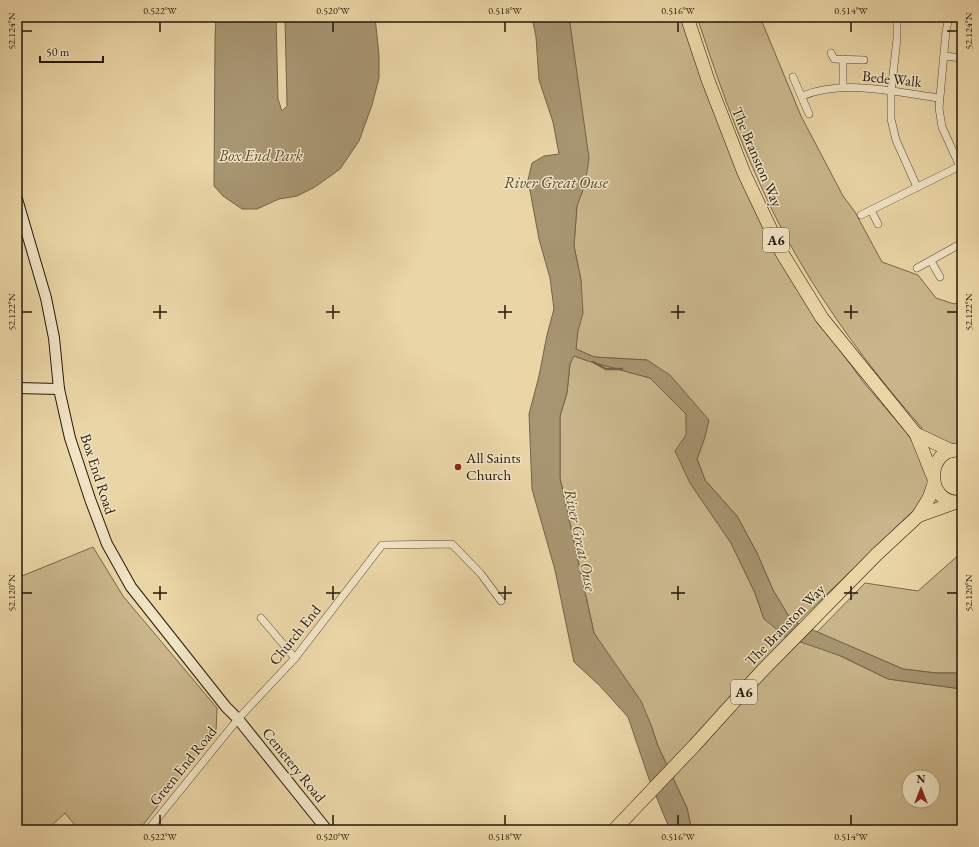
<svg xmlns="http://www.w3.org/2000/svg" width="979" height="847" font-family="'EB Garamond',serif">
	<rect width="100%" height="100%" fill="#ead5a6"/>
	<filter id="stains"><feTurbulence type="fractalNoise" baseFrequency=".005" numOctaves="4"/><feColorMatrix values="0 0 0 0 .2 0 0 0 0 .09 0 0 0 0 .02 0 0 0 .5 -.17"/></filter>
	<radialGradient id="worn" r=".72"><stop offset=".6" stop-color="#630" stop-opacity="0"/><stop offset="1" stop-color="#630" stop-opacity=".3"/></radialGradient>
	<g fill="#c9b58b" stroke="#77664a" fill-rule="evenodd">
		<path d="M569,17H682L702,79L821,324L864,383L907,433L919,452L927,476L929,488L918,506L797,623L788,615L773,590L757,553L737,516L705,480L697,459L705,437L647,360L594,357L576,349L581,280L574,246L577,205L585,185L577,77Z"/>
		<path d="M697,17H760L801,116L843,196L855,212L882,262L918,275L936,298L954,304L962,301V442C944,447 937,438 921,429L922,428C857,354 800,274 760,184C735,130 716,74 697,17Z"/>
		<path d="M574,356L588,361L650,378L686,414L690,483L731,543L755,593L764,619L888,679L962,689V830H694L691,827L687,808L658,746L651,725L594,633L560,478V416L567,393L570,363ZM909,777H933V801H909Z"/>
		<path d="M93,547L123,596L217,708L216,732L139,830H79L65,813L47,830H17V578Z"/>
		<path d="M962,552V673H936L903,669L817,632L865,583L918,591Z"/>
	</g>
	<g fill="#a79571" stroke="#736347">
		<path d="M216,17H276L278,99L282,111L287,106L285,17H375L379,55V78L372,105L359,141L340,169L315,187L297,196L279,199L257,209H242L223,196L214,186L215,38Z"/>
		<path d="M532,17H569L589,158L585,185L577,206L574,246L581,280L583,313L578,331L576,349L594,357L647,360L670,375L709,420L705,437L697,459L705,480L737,516L757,553L773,590L788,615L797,623L903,669L936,673H962V689L888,679L841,656L786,637L764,619L755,593L731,543L690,483L675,451L686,435V414L650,378L588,361L574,356L570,364L567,393L560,416V478L594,633L641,701L651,725L658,746L687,808L691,827L694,830H670L649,779L628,717L600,686L574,662L555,570L532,489L529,414L539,376L547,335L554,309L550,278L539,239L528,180L532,163L544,156L559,154L553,122L539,80L536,37Z"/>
	</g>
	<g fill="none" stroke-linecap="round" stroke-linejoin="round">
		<path stroke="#736347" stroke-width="2.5" d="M593,362L606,369H622"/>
		<g stroke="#564730" stroke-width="8">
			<g id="street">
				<path d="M897,17V39L891,92V119L896,140L917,187"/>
				<path d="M949,17L946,31L939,108L942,127L962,171"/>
				<path d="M831,53L834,59L864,60"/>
				<path d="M944,56L962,58"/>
				<path d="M793,77L809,114"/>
				<path d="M843,87V59"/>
				<path d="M802,96C844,79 895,92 939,98"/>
				<path d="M871,210L878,224"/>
				<path d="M861,215L960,166"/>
				<path d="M931,261L940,277"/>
				<path d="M917,268L962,243"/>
				<path d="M261,618L295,658"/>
				<path d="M148,830L238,719L295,658L382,545L452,544L481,574L501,601"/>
			</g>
		</g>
		<g stroke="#251809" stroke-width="12">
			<g id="secondary">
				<path d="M17,199L46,298L54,338L59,389L70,438L90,499L107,544L131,587L226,707L238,719L327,830"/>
				<path d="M17,388L59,389"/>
			</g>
		</g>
		<g stroke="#251809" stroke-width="14">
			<g id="highway">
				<path d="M687,17L708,80L744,173L782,253L822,318L916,434L932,474"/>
				<path d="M916,434L952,451"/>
				<path d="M962,450C925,445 923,506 962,502"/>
				<path d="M918,516L957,502"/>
				<path d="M614,830L694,746L761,672L876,555L918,516L929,498L934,484"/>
			</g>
		</g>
		<use href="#street" stroke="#f1e4c5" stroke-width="7"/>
		<use href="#secondary" stroke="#f1e4c5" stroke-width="10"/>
		<use href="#highway" stroke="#ead5a6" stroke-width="13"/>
	</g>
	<path fill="none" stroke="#251809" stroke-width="1.5" d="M160,22V32M333,22V32M505,22V32M678,22V32M851,22V32M22,31H32M947,31H957M160,305V319M333,305V319M505,305V319M678,305V319M851,305V319M22,312H32M153,312H167M326,312H340M498,312H512M671,312H685M844,312H858M947,312H957M160,586V600M333,586V600M505,586V600M678,586V600M851,586V600M22,593H32M153,593H167M326,593H340M498,593H512M671,593H685M844,593H858M947,593H957M160,815V825M333,815V825M505,815V825M678,815V825M851,815V825"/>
	<circle fill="#8f2418" stroke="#f1e4c5" stroke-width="1.5" cx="458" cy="467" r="4"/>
	<g text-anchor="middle" stroke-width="3" stroke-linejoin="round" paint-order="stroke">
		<g fill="#f1e4c5" stroke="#625541" stroke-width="1">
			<rect x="763" y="228" width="26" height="24" rx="3"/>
			<rect x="731" y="680" width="26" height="24" rx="3"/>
		</g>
		<g font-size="14" font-weight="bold" fill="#251809">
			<text x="776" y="245">A6</text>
			<text x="744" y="697">A6</text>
		</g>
		<g font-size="15" fill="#251809" stroke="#f1e4c5">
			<text transform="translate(892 79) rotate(6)" y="5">Bede Walk</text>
			<text transform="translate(757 157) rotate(67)" y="5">The Branston Way</text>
			<text transform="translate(98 474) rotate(72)" y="5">Box End Road</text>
			<text transform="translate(785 625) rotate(-46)" y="5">The Branston Way</text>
			<text transform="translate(295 635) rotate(-51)" y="5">Church End</text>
			<text transform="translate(294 765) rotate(51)" y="5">Cemetery Road</text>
			<text transform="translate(183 766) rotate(-51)" y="5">Green End Road</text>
		</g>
		<g font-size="15" fill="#251809" stroke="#f1e4c5" text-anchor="start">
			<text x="466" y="463">All Saints<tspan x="466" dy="17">Church</tspan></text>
		</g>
		<g font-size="16" font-style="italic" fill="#594a33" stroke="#f1e4c5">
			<text x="261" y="161">Box End Park</text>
			<text x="556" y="188">River Great Ouse</text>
			<text transform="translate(581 540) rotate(78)" y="6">River Great Ouse</text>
		</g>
	</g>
	<rect width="979" height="847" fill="none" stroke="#ead5a6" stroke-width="44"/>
	<g transform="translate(921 789)"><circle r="19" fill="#f1e4c5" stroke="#9f927a"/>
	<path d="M0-3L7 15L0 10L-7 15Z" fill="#8f2418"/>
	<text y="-6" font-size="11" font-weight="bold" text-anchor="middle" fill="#251809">N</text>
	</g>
	<path d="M40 56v6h63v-6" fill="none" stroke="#251809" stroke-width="2"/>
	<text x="46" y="56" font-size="12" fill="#251809" stroke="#f1e4c5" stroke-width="3" paint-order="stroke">50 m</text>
	<rect x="22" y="22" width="935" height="803" fill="none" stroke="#251809" stroke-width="1.5"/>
	<g font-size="10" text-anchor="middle" fill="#251809">
		<text x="160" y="14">0.522°W</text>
		<text x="333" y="14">0.520°W</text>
		<text x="505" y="14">0.518°W</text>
		<text x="678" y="14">0.516°W</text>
		<text x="851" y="14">0.514°W</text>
		<text transform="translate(11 31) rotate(-90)" y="4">52.124°N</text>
		<text transform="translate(968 31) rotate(-90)" y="4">52.124°N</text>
		<text transform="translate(11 312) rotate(-90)" y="4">52.122°N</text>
		<text transform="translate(968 312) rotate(-90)" y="4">52.122°N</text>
		<text transform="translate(11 593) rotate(-90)" y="4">52.120°N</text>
		<text transform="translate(968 593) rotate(-90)" y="4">52.120°N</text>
		<text x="160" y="840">0.522°W</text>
		<text x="333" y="840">0.520°W</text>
		<text x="505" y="840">0.518°W</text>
		<text x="678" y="840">0.516°W</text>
		<text x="851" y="840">0.514°W</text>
	</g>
	<rect width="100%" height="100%" filter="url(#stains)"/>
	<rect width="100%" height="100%" fill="url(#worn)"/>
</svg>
